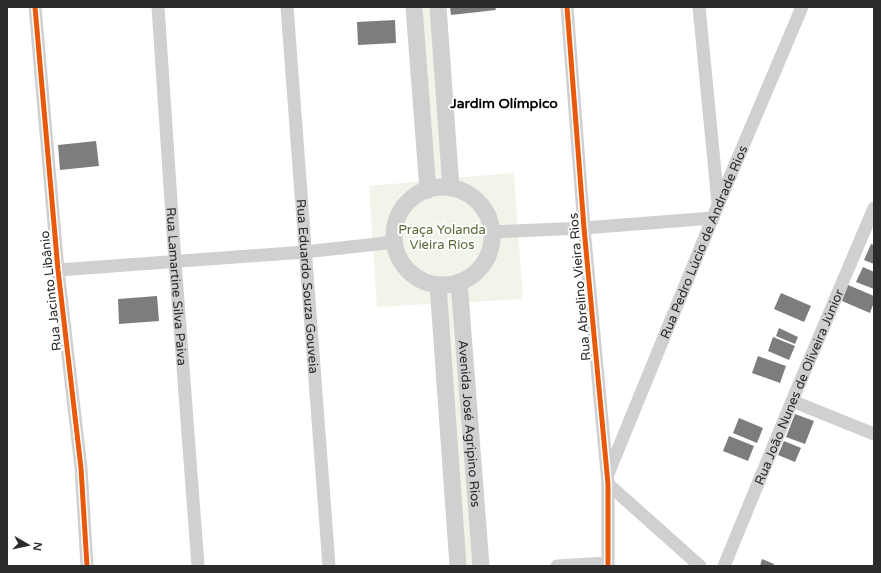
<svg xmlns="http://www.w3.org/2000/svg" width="881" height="573" font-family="'Varela Round',sans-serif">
	<rect width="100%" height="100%" fill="#fff"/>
	<path fill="#f0f4e9" d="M422,7H431L444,179L514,173L523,299L454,303L474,566H465L445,303L377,307L369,186L436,180Z"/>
	<g fill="#7d7d7d">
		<path d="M450,7H495L496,10L451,15Z"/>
		<path d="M395,20L396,43L358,45L357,22Z"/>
		<path d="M96,141L99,166L60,170L58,145Z"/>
		<path d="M871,244L874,245V264L864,260Z"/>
		<path d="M863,267L874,272V289L856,282Z"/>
		<path d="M848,285L874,296V302L870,313L842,301Z"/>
		<path d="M781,293L811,306L804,322L774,309Z"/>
		<path d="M157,296L159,321L119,324L118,299Z"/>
		<path d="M779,328L798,337L795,344L776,336Z"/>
		<path d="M773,337L795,346L789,360L768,351Z"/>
		<path d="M758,356L786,366L780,383L752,373Z"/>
		<path d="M795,414L814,421L805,444L786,437Z"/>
		<path d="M739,418L763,428L757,443L733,433Z"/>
		<path d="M729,436L754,446L748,461L723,451Z"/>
		<path d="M784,441L801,448L795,462L778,455Z"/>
		<path d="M762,559L774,564L773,566H760Z"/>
	</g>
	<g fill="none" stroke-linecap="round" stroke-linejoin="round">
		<g stroke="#d0d0d0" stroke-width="13">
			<path d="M35,7L58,270L81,468L87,566"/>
			<path id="s1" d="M158,7L175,261L198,566"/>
			<path id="s2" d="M287,7L329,566"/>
			<path d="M567,7L584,228L608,484V566"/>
			<path d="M699,7L718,203"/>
			<path d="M492,232L584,228L713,218"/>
			<path d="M58,270L305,252L395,242"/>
			<path d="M792,401L874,434"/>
			<path id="s3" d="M608,474L718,205L802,7"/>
			<path d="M608,484L700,566"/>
			<path d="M557,566L608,563"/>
			<path id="s4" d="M724,566L792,401L874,208"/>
		</g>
		<g stroke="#d0d0d0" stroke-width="17">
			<path d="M414,7L428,190"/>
			<path d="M438,7L451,188"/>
			<circle cx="443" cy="236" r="49"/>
			<path id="s5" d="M459,282L481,566"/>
			<path d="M438,285L458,566"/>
		</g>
		<g stroke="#fff" stroke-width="8">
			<g id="cycleway">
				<path d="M35,7L58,270L81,468L87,566"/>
				<path d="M567,7L584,228L608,484V566"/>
			</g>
		</g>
		<use href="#cycleway" stroke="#e8590c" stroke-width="5"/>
	</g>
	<g text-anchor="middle" stroke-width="4" stroke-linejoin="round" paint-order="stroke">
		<g font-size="13" fill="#546a36" stroke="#fff">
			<text x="442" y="234">Praça Yolanda<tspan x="442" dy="15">Vieira Rios</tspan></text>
		</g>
		<g font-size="13" fill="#2b2b2b" stroke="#fff">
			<text dy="5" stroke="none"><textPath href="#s3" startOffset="251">Rua Pedro Lúcio de Andrade Rios</textPath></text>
			<text dy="5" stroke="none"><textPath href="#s1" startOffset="280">Rua Lamartine Silva Paiva</textPath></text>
			<text dy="5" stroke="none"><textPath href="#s2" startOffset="280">Rua Eduardo Souza Gouveia</textPath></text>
			<text transform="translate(579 287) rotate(-95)" y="5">Rua Abrelino Vieira Rios</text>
			<text transform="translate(50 291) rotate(-96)" y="5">Rua Jacinto Libânio</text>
			<text dy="5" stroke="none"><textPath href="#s4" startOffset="194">Rua João Nunes de Oliveira Júnior</textPath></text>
			<text dy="5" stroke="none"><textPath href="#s5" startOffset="142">Avenida José Agripino Rios</textPath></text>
		</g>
		<g font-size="14" font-weight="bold" fill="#000" stroke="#fff">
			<text x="504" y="108">Jardim Olímpico</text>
		</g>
	</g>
	<rect width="881" height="573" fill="none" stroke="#2b2b2b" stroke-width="16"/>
	<g transform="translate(28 545) rotate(99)" stroke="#ffffff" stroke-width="3" paint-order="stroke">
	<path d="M0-3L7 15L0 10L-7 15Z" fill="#2b2b2b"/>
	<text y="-6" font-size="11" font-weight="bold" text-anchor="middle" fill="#2b2b2b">N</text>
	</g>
</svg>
